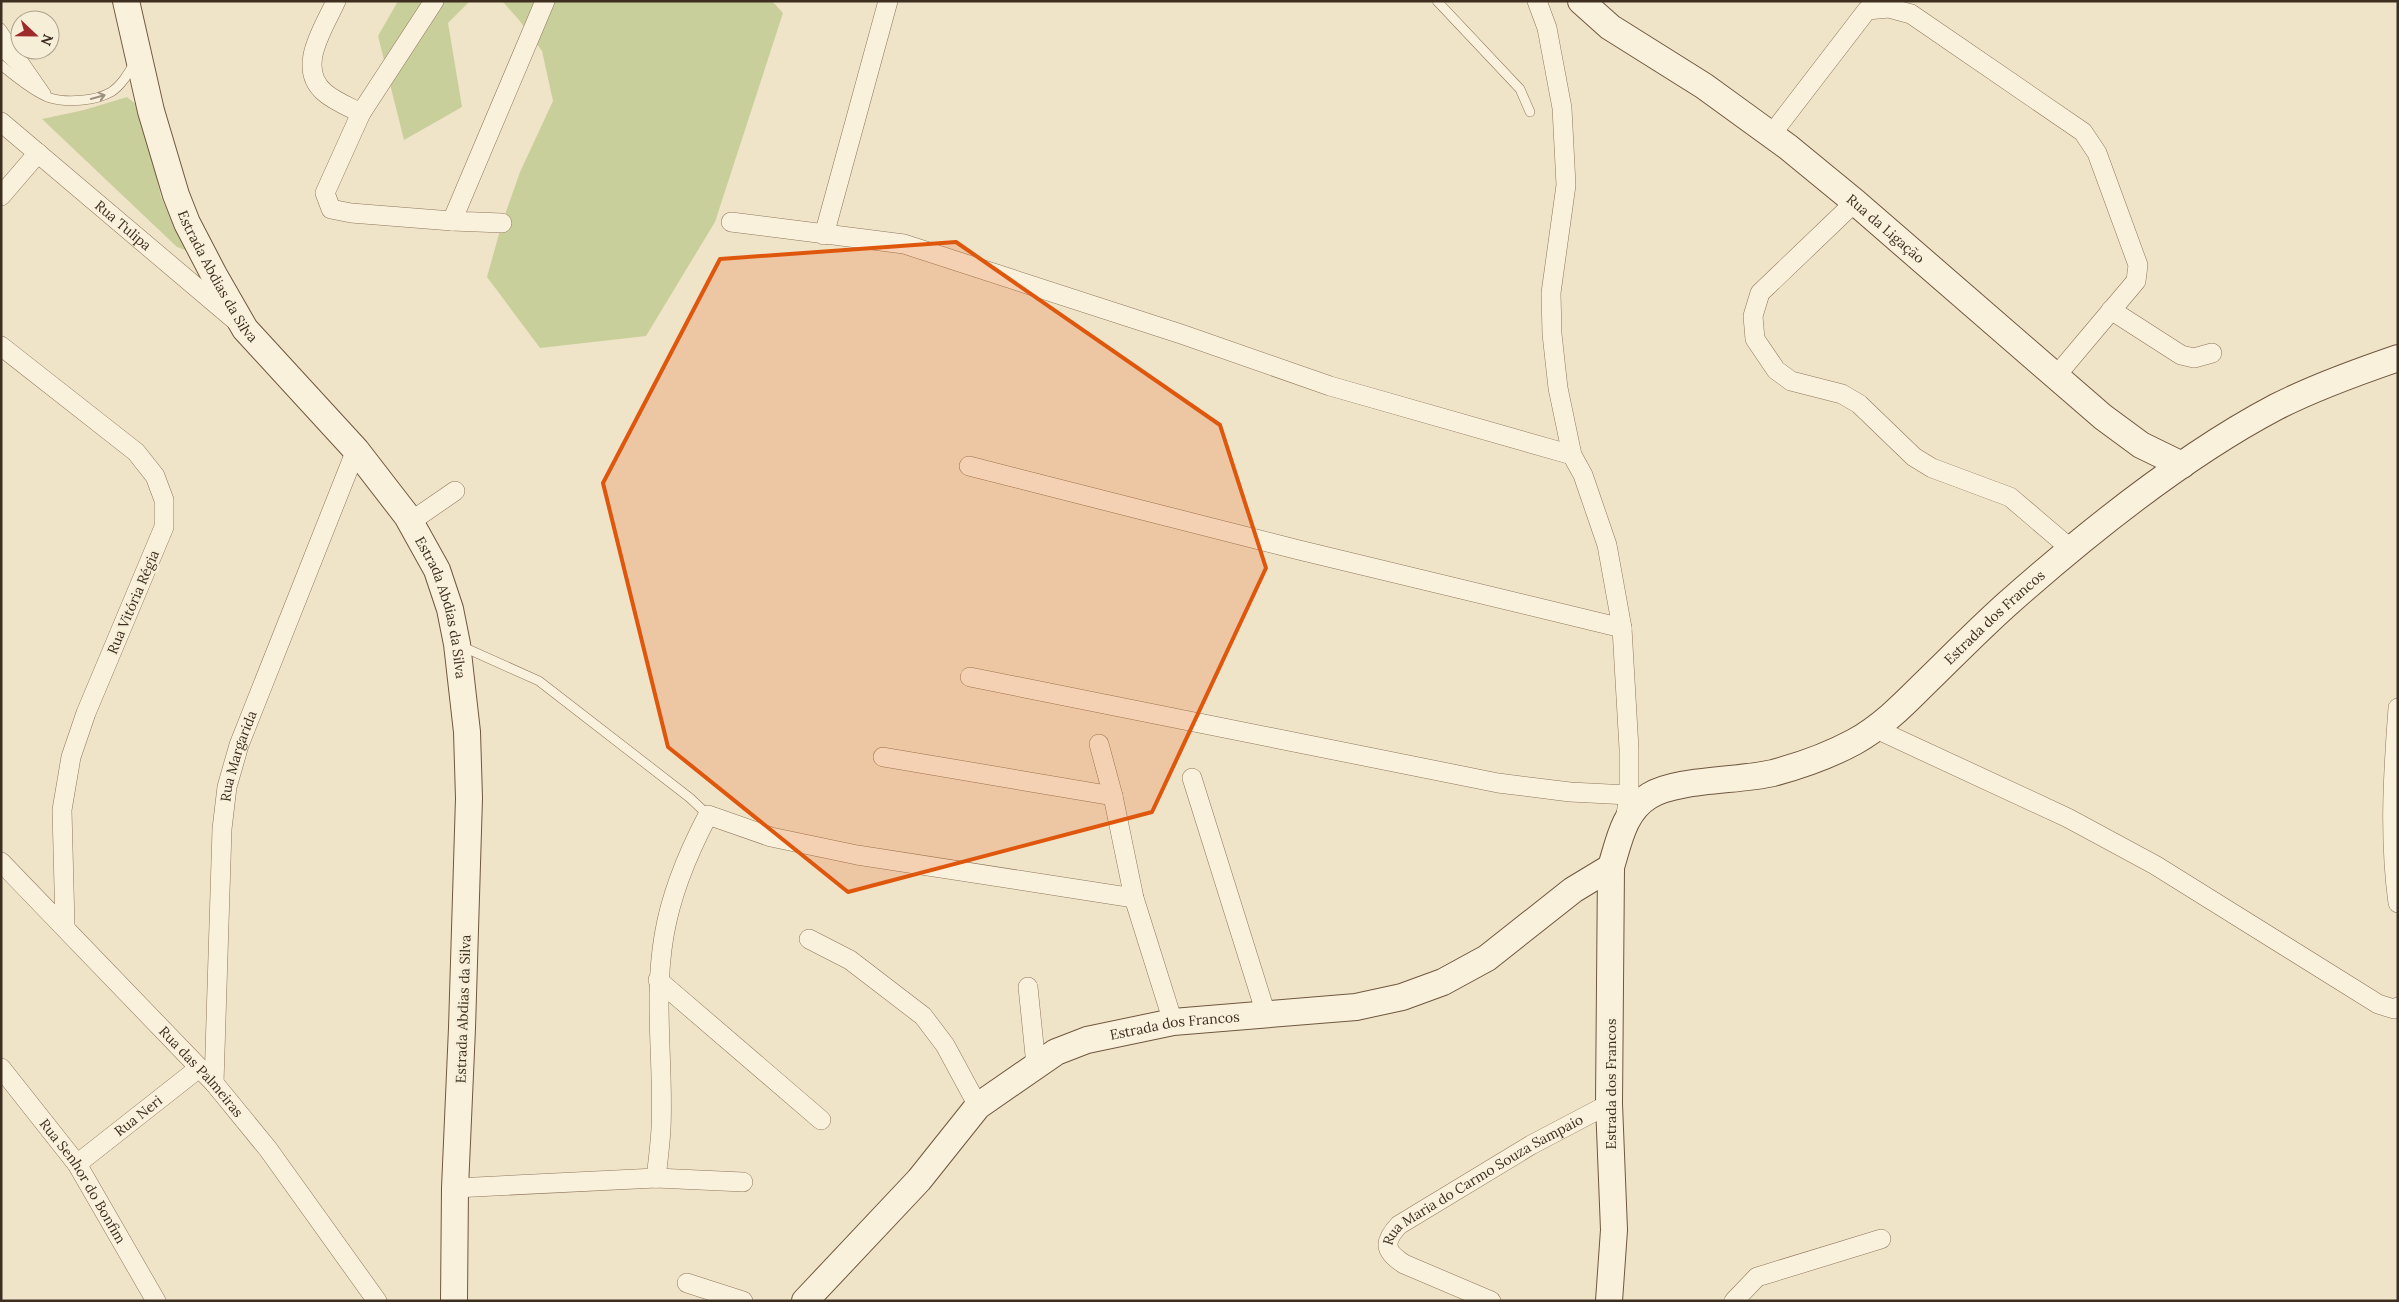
<svg xmlns="http://www.w3.org/2000/svg" width="2399" height="1302" font-family="Lora,serif">
	<rect width="100%" height="100%" fill="#f0e4c8"/>
	<g fill="#c9cf9b">
		<path d="M398,1H470L448,23L462,107L404,140L378,36Z"/>
		<path d="M502,1H772L783,13L715,222L646,336L540,348L487,277L502,223L520,172L553,101L542,51L519,20Z"/>
		<path d="M127,97L142,109L161,197L173,224L188,244L185,250L177,247L42,119L84,110Z"/>
	</g>
	<g fill="none" stroke-linecap="round" stroke-linejoin="round">
		<g stroke="#8d765c" stroke-width="10">
			<g id="lane">
				<path d="M1437,1L1520,89L1530,112"/>
				<path d="M1,28L46,93"/>
				<path d="M1,42L20,63"/>
				<path d="M1,52L35,84"/>
				<path d="M1,65C13,75 35,93 50,98C67,103 96,101 111,92C122,85 129,72 135,62"/>
				<path d="M461,646L539,681L690,798L708,815"/>
			</g>
		</g>
		<g stroke="#8d765c" stroke-width="20">
			<g id="street">
				<path d="M336,1C324,28 296,67 324,92C334,101 349,107 361,113L434,1"/>
				<path d="M1537,1L1547,28L1562,108L1566,185L1551,293L1552,334L1558,388L1572,455L1583,475L1607,545L1622,628L1629,749V795L1625,821"/>
				<path d="M361,113L325,193L331,209L351,213L452,221"/>
				<path id="s1" d="M1,122L235,320"/>
				<path d="M1771,135L1867,10L1889,8L1911,14L2083,132L2097,153L2138,265L2136,281L2056,376"/>
				<path d="M1,196L38,153"/>
				<path d="M1855,202L1760,293L1753,316L1755,339L1776,370L1791,381L1842,394L1859,404L1914,457L1932,468L2010,497L2071,549"/>
				<path d="M731,222L904,244L1181,334L1330,386L1572,455"/>
				<path d="M502,223L452,221L545,1"/>
				<path d="M824,235L888,1"/>
				<path d="M2111,310L2181,355L2194,358L2212,353"/>
				<path d="M1,346L136,452L155,476L164,500V527L86,713L71,757L62,810L65,926"/>
				<path d="M969,466L1299,550L1622,628"/>
				<path d="M410,522L455,491"/>
				<path d="M970,677L1498,783L1570,792L1629,795"/>
				<path d="M2398,708C2393,774 2389,838 2398,903"/>
				<path d="M1874,728L2068,818L2155,865L2378,1004L2394,1009L2398,1007"/>
				<path d="M1099,744L1113,796L1134,898L1173,1022"/>
				<path d="M883,757L1113,796"/>
				<path d="M1192,778L1266,1014"/>
				<path id="s2" d="M1,862L214,1083L268,1149L377,1301"/>
				<path d="M809,939L850,960L923,1016L945,1045L978,1106"/>
				<path d="M658,980L821,1120"/>
				<path d="M1028,987L1036,1065"/>
				<path id="s3" d="M1,1068L77,1164L156,1301"/>
				<path id="s4" d="M214,1083L222,829L227,787L239,745L356,450"/>
				<path id="s5" d="M77,1164L199,1068"/>
				<path d="M656,1178C658,1162 660,1145 661,1129C664,1064 653,1000 664,936C671,893 688,853 708,815L771,837L857,855L1134,898"/>
				<path d="M455,1188L656,1178L743,1182"/>
				<path d="M687,1283L743,1301"/>
				<path id="s6" d="M1491,1301L1404,1264C1384,1251 1383,1242 1399,1225L1531,1145L1609,1104"/>
				<path d="M1734,1301L1757,1277L1881,1239"/>
			</g>
		</g>
		<g stroke="#6f573f" stroke-width="28">
			<g id="secondary">
				<path id="s7" d="M126,1L151,111L176,195L187,223L214,275L245,329L356,450L407,516L437,570L450,609L457,644L467,732L469,798L462,1028L455,1188L454,1301"/>
				<path id="s8" d="M1581,1L1610,27L1704,86L1788,147L1855,202L2103,417L2141,445L2182,465"/>
				<path id="s9" d="M805,1301L919,1180L978,1106L1056,1052L1087,1040L1173,1022L1356,1007L1402,997L1443,982L1487,958L1573,890L1611,867C1619,841 1624,811 1649,796C1675,779 1740,781 1773,773C1799,766 1830,755 1854,742C1880,728 1902,706 1922,686C1950,659 1977,631 2006,605C2086,534 2181,457 2276,407C2315,387 2357,372 2398,358"/>
				<path d="M1609,1301L1614,1230L1609,1104L1611,867"/>
			</g>
		</g>
		<use href="#lane" stroke="#faf1dc" stroke-width="9"/>
		<use href="#street" stroke="#faf1dc" stroke-width="19"/>
		<use href="#secondary" stroke="#faf1dc" stroke-width="26"/>
	</g>
	<defs><path id="oneway-shaft" d="M-6 0H5M1.5-3L5.5 0L1.5 3" fill="none" stroke-width="1.6" stroke-linecap="round" stroke-linejoin="round" transform="scale(1.25)"/></defs>
	<use stroke="#9c907e" href="#oneway-shaft" transform="translate(98 97) rotate(-16)"/>
	<path fill="#df570d" fill-opacity="0.2" stroke="#df570d" stroke-width="4" stroke-linejoin="round" d="M956,242L1220,425L1266,568L1152,812L848,892L668,747L603,483L720,259Z"/>
	<g text-anchor="middle" stroke-width="5" stroke-linejoin="round" paint-order="stroke">
		<g font-size="14" fill="#3d2e20" stroke="#f7eed8">
			<text dy="5" stroke="none"><textPath href="#s1" startOffset="160">Rua Tulipa</textPath></text>
			<text dy="5" stroke="none"><textPath href="#s8" startOffset="381">Rua da Ligação</textPath></text>
			<text dy="5" stroke="none"><textPath href="#s7" startOffset="292">Estrada Abdias da Silva</textPath></text>
			<text transform="translate(133 602) rotate(-67)" y="5">Rua Vitória Régia</text>
			<text dy="5" stroke="none"><textPath href="#s7" startOffset="698">Estrada Abdias da Silva</textPath></text>
			<text dy="5" stroke="none"><textPath href="#s9" startOffset="1440">Estrada dos Francos</textPath></text>
			<text dy="5" stroke="none"><textPath href="#s4" startOffset="329">Rua Margarida</textPath></text>
			<text transform="translate(463 1009) rotate(-88)" y="5">Estrada Abdias da Silva</text>
			<text dy="5" stroke="none"><textPath href="#s9" startOffset="478">Estrada dos Francos</textPath></text>
			<text dy="5" stroke="none"><textPath href="#s2" startOffset="290">Rua das Palmeiras</textPath></text>
			<text transform="translate(1611 1084) rotate(-90)" y="5">Estrada dos Francos</text>
			<text dy="5" stroke="none"><textPath href="#s5" startOffset="78">Rua Neri</textPath></text>
			<text dy="5" stroke="none"><textPath href="#s3" startOffset="140">Rua Senhor do Bonfim</textPath></text>
			<text dy="5" stroke="none"><textPath href="#s6" startOffset="238">Rua Maria do Carmo Souza Sampaio</textPath></text>
		</g>
	</g>
	<rect width="2399" height="1302" fill="none" stroke="#3d2e20" stroke-width="5"/>
	<g transform="translate(35 35) rotate(112)"><circle r="24" fill="#f7eed8" stroke="#ada18e"/>
	<path d="M0-4L9 19L0 12L-9 19Z" fill="#9e2a2b"/>
	<text y="-8" font-size="14" font-weight="bold" text-anchor="middle" fill="#3d2e20">N</text>
	</g>
</svg>
